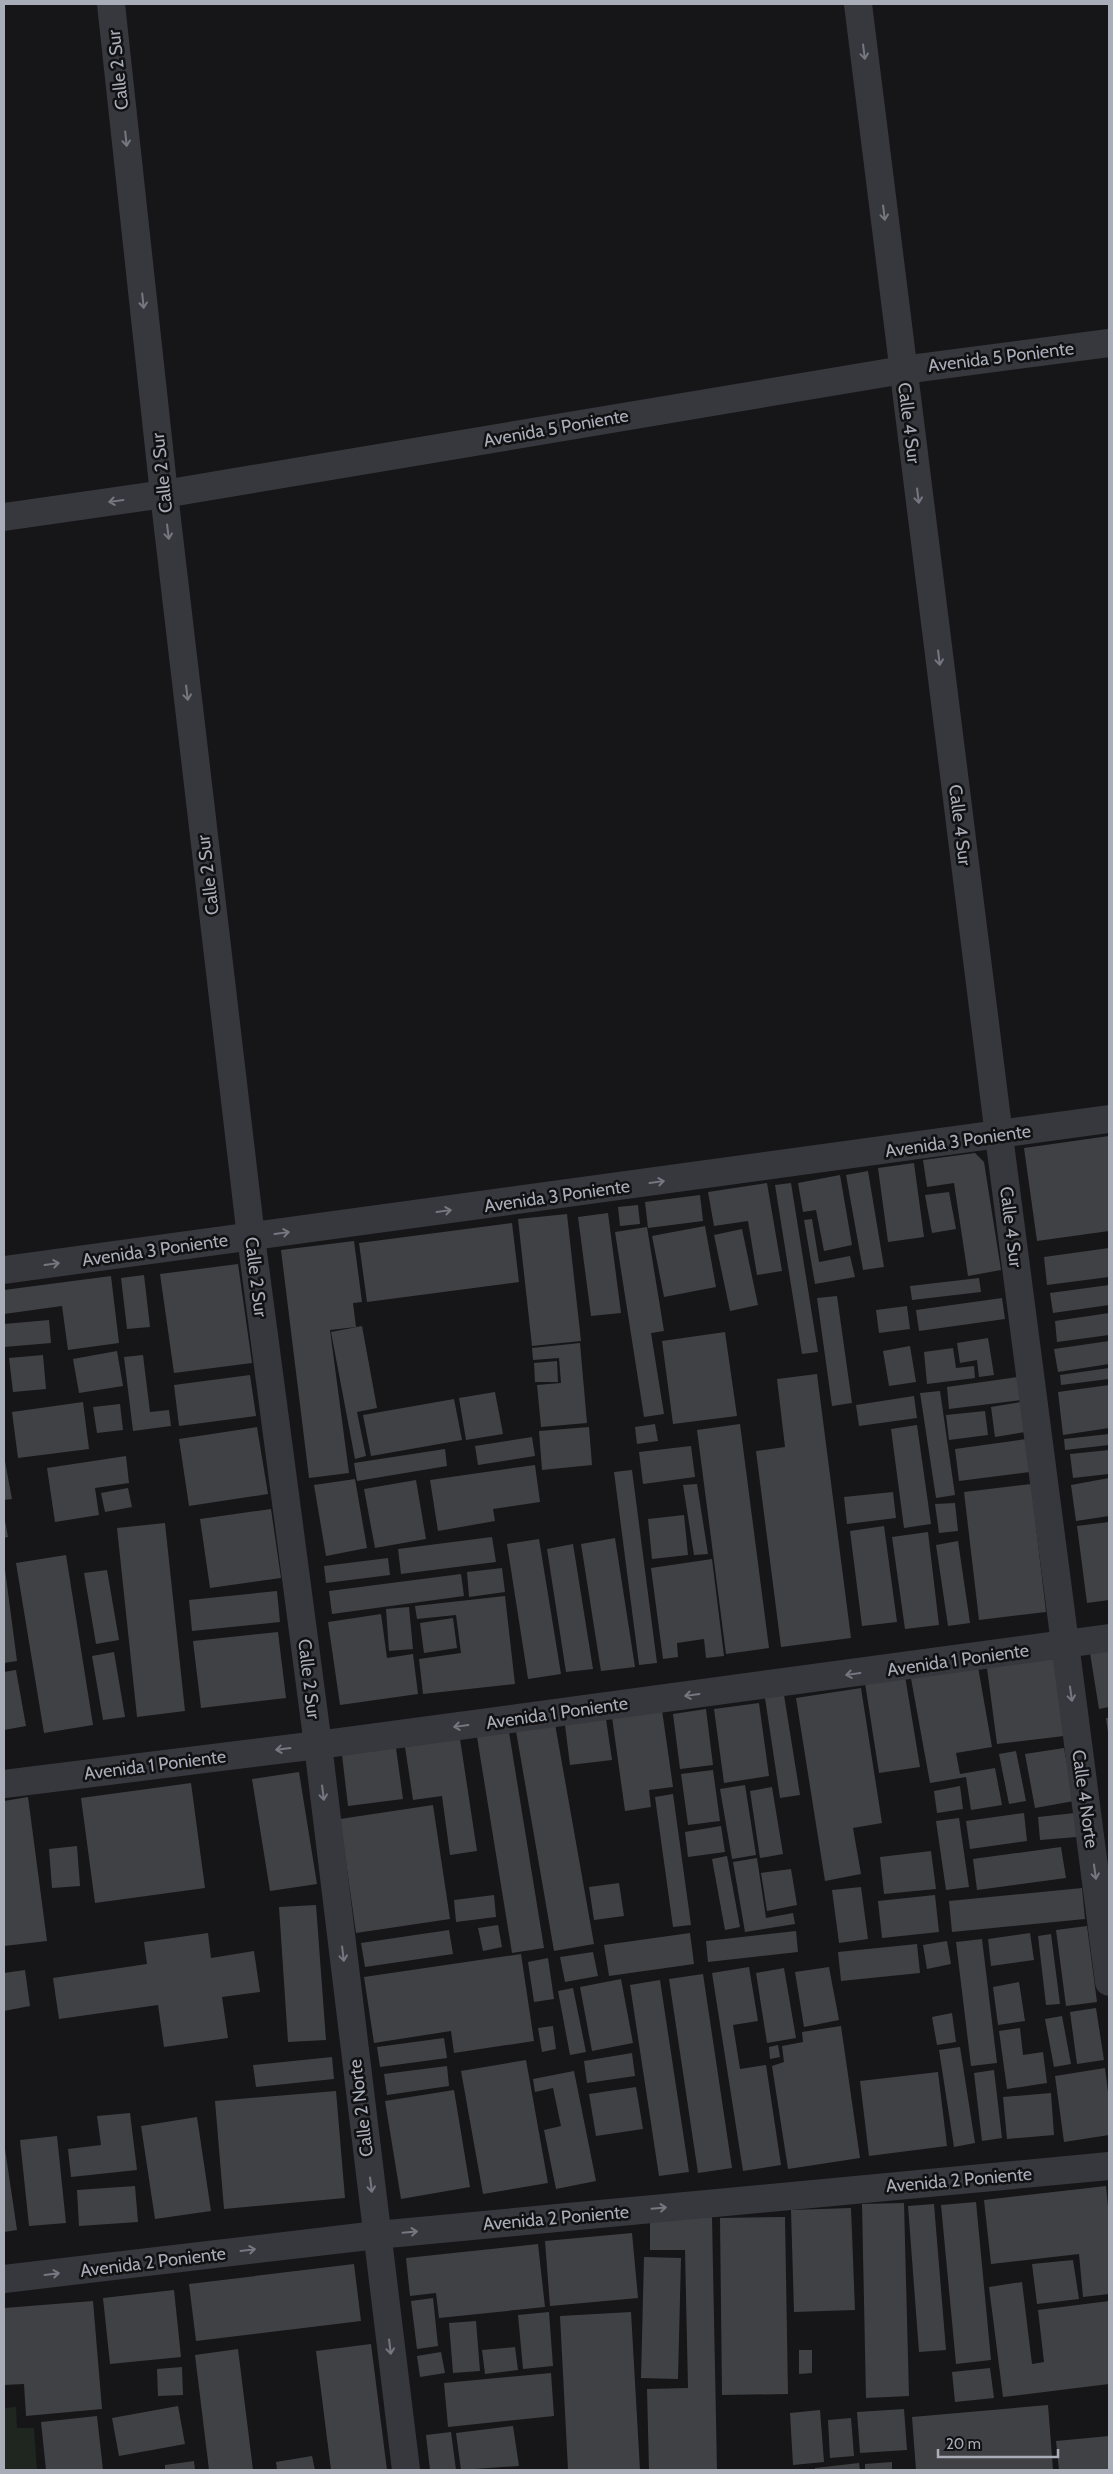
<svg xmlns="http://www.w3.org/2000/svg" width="1113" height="2474" font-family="Cabin,sans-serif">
	<rect width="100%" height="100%" fill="#161618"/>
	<path fill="#1e261f" d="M16,2407L17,2428H34L37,2470H4V2408Z"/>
	<g fill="#404145">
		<path d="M1109,1136V1231L1037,1241L1024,1148Z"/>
		<path d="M975,1153L984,1162L1001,1270L968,1276L954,1183L927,1187L923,1160Z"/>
		<path d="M914,1163L924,1237L888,1242L878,1168Z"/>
		<path d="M868,1171L884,1267L863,1270L846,1175Z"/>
		<path d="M840,1175L852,1245L824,1251L816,1210L803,1212L798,1183Z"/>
		<path d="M767,1183L782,1271L757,1275L748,1221L714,1226L708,1192Z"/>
		<path d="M791,1183L818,1352L802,1354L775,1185Z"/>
		<path d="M949,1192L956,1229L932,1233L925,1195Z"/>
		<path d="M700,1195L703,1221L648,1228L645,1202Z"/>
		<path d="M638,1205L640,1224L620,1226L618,1207Z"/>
		<path d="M608,1213L621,1313L591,1316L578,1217Z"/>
		<path d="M567,1214L581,1341L532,1346L518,1219Z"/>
		<path d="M812,1219L819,1262L850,1256L855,1277L815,1284L804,1220Z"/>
		<path d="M512,1223L519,1282L367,1302L359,1243Z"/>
		<path d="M705,1226L716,1287L664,1297L652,1236Z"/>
		<path d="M647,1227L664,1331L651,1333L664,1414L644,1417L615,1232Z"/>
		<path d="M742,1229L758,1305L730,1311L714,1235Z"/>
		<path d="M354,1241L362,1302L353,1303L356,1327L330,1330L349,1473L309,1478L281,1250Z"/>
		<path d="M1109,1248V1277L1047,1285L1044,1257Z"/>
		<path d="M238,1264L252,1363L174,1373L160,1274Z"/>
		<path d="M144,1275L150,1327L127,1329L121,1278Z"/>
		<path d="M111,1276L119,1343L68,1350L62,1306L4,1314V1290Z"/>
		<path d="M979,1278L981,1292L912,1300L910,1286Z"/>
		<path d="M1109,1285V1305L1053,1313L1050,1293Z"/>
		<path d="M837,1296L852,1403L832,1406L817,1298Z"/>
		<path d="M1002,1298L1005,1319L919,1331L916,1310Z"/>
		<path d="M907,1306L910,1329L879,1333L876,1310Z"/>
		<path d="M1109,1313V1335L1057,1342L1055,1321Z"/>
		<path d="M49,1320L51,1343L4,1347V1324Z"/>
		<path d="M362,1326L377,1408L357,1412L366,1456L355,1459L331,1332Z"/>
		<path d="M725,1332L737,1416L673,1424L662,1341Z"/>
		<path d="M988,1338L994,1375L979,1377L977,1360L960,1363L957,1343Z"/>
		<path d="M1109,1341V1364L1058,1372L1054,1349Z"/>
		<path d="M580,1343L587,1423L541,1427L537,1385L561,1383L559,1358L533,1360L532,1348Z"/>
		<path d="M910,1346L916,1382L889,1386L883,1351Z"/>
		<path d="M953,1348L956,1368L974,1366L975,1378L927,1384L924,1352Z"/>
		<path d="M117,1351L123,1386L79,1393L73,1359Z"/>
		<path d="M43,1355L46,1389L13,1392L9,1358Z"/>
		<path d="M143,1355L150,1412L169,1410L171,1426L133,1431L124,1357Z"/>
		<path d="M557,1361L558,1382H535L534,1363Z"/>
		<path d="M1109,1368V1379L1061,1385L1060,1375Z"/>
		<path d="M817,1374L851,1638L781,1647L756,1451L785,1447L777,1379Z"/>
		<path d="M250,1375L256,1416L179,1426L174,1385Z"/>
		<path d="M1018,1377L1021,1400L949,1409L947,1387Z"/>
		<path d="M1109,1385V1428L1063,1435L1058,1392Z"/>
		<path d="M940,1391L955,1495L936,1498L920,1393Z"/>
		<path d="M495,1392L503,1434L466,1440L459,1398Z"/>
		<path d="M914,1396L917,1418L859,1426L856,1405Z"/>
		<path d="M454,1399L462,1440L371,1456L363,1415Z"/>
		<path d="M83,1402L89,1449L18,1458L12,1412Z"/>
		<path d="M1021,1402L1025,1432L995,1437L991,1407Z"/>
		<path d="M120,1404L123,1430L97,1433L93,1407Z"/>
		<path d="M985,1411L988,1435L949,1440L946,1415Z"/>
		<path d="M655,1424L658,1441L637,1444L635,1427Z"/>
		<path d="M740,1424L769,1648L726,1654L697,1430Z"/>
		<path d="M917,1425L931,1524L904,1528L891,1429Z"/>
		<path d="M257,1427L268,1494L189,1506L179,1439Z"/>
		<path d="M589,1427L592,1465L542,1470L539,1431Z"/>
		<path d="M1109,1434V1445L1065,1450L1064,1439Z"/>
		<path d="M532,1437L535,1456L478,1465L475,1446Z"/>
		<path d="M1026,1439L1030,1472L959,1481L955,1449Z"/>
		<path d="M691,1446L695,1477L643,1484L639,1452Z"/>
		<path d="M445,1449L447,1466L357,1481L354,1463Z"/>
		<path d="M1109,1450V1474L1073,1478L1070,1454Z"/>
		<path d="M4,1456L12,1499L4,1500Z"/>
		<path d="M126,1456L129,1483L95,1488L99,1515L55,1522L47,1468Z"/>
		<path d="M535,1465L540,1502L493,1509L495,1521L438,1531L430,1480Z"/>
		<path d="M632,1470L657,1663L639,1665L614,1472Z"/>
		<path d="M1109,1478V1516L1076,1521L1071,1485Z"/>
		<path d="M355,1479L367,1548L326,1556L314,1485Z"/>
		<path d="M416,1480L426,1539L375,1548L364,1489Z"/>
		<path d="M697,1484L708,1554L694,1555L683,1485Z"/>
		<path d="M1031,1484L1046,1612L979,1620L964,1492Z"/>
		<path d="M128,1488L132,1507L105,1512L101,1493Z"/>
		<path d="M893,1492L896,1518L847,1524L844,1497Z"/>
		<path d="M955,1503L958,1531L939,1533L935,1504Z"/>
		<path d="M271,1509L281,1578L210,1588L200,1519Z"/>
		<path d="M4,1515L8,1537L4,1538Z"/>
		<path d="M684,1515L688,1555L652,1559L648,1519Z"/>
		<path d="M1109,1522V1600L1087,1603L1077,1526Z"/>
		<path d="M165,1523L185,1711L137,1717L117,1528Z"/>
		<path d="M884,1526L897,1622L862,1626L850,1531Z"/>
		<path d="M928,1532L939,1625L905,1629L892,1537Z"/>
		<path d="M492,1537L496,1562L401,1574L398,1549Z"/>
		<path d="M615,1538L635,1667L601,1671L581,1544Z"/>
		<path d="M539,1539L561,1674L528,1679L507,1544Z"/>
		<path d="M958,1541L970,1623L948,1626L936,1545Z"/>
		<path d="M573,1544L593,1669L566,1672L547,1549Z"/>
		<path d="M66,1555L93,1725L44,1733L16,1563Z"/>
		<path d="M388,1558L390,1575L326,1583L324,1566Z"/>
		<path d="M712,1559L724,1656L706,1658L704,1639L677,1643L678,1657L663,1659L651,1568Z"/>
		<path d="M4,1562L17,1661L4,1663Z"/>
		<path d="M502,1568L505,1592L469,1597L467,1572Z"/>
		<path d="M107,1570L119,1640L96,1644L84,1573Z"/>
		<path d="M461,1574L464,1596L332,1614L329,1591Z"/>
		<path d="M277,1591L280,1622L192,1631L189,1600Z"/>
		<path d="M505,1596L515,1684L423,1694L419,1659L461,1653L456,1615L417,1619L415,1606Z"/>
		<path d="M409,1607L413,1649L389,1651L386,1609Z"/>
		<path d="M381,1614L387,1658L413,1654L418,1694L340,1705L328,1622Z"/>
		<path d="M453,1618L457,1648L424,1653L420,1623Z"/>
		<path d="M278,1632L286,1698L201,1708L193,1641Z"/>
		<path d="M1109,1650V1707L1099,1709L1090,1653Z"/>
		<path d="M114,1652L125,1717L103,1720L92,1656Z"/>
		<path d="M1054,1659L1064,1736L997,1744L987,1668Z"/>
		<path d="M977,1661L992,1747L956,1753L960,1774L995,1768L1002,1805L971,1810L966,1777L930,1783L910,1673Z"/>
		<path d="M16,1670L26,1726L4,1730V1672Z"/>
		<path d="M905,1676L920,1767L879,1773L865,1683Z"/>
		<path d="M861,1688L882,1823L853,1828L861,1874L825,1881L796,1698Z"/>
		<path d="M784,1695L800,1795L780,1798L765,1698Z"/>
		<path d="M759,1703L769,1776L724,1783L714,1709Z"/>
		<path d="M706,1709L713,1765L680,1769L673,1714Z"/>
		<path d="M662,1710L673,1787L649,1790L651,1807L625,1811L612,1717Z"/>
		<path d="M1106,1718H1109V1732H1108Z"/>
		<path d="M606,1719L612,1760L570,1765L565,1725Z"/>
		<path d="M555,1724L594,1944L554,1951L516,1731Z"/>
		<path d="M509,1732L544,1948L512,1953L477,1737Z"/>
		<path d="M460,1739L477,1851L450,1855L442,1796L413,1800L405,1747Z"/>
		<path d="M396,1748L403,1799L348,1806L342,1755Z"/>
		<path d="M1064,1748L1074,1801L1035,1808L1025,1754Z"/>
		<path d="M1016,1751L1026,1801L1009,1804L999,1754Z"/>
		<path d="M713,1770L720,1821L688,1825L681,1774Z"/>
		<path d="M299,1772L317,1884L270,1891L252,1779Z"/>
		<path d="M191,1783L205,1888L95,1903L81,1798Z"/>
		<path d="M745,1785L756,1855L732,1859L720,1789Z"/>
		<path d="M960,1786L963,1809L937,1813L934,1791Z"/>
		<path d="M772,1787L783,1854L760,1858L750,1791Z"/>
		<path d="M673,1794L691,1925L673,1927L655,1797Z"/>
		<path d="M28,1797L47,1941L4,1946V1801Z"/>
		<path d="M433,1805L450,1919L356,1933L340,1819Z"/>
		<path d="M1024,1813L1027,1841L970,1849L966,1821Z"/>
		<path d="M1075,1813L1077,1837L1040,1840L1038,1817Z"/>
		<path d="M959,1818L969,1887L946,1890L936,1821Z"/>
		<path d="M721,1826L725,1852L688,1857L685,1832Z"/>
		<path d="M77,1846L80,1886L52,1888L49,1849Z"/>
		<path d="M1061,1847L1066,1878L977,1890L973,1859Z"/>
		<path d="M931,1851L936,1889L884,1894L880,1857Z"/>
		<path d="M727,1856L740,1927L725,1930L712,1859Z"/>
		<path d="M757,1858L766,1918L793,1913L795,1924L745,1932L733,1862Z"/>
		<path d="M791,1869L797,1905L767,1911L761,1873Z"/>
		<path d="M619,1883L624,1916L594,1920L589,1887Z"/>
		<path d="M861,1887L868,1939L839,1943L832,1890Z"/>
		<path d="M1082,1888L1085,1919L952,1932L949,1901Z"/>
		<path d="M494,1895L496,1917L456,1922L454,1900Z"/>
		<path d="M935,1895L939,1932L882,1938L878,1901Z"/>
		<path d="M316,1905L326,2040L288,2042L279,1907Z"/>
		<path d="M498,1925L502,1947L483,1951L478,1928Z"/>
		<path d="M1087,1926L1097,2002L1066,2006L1056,1930Z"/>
		<path d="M449,1930L453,1954L365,1967L361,1943Z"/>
		<path d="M796,1931L798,1952L708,1962L706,1941Z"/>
		<path d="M208,1933L211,1958L254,1951L260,1992L222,1997L228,2038L164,2047L158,2005L59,2019L53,1978L147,1964L144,1942Z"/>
		<path d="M690,1933L694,1964L609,1976L604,1945Z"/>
		<path d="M1030,1933L1034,1960L991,1966L988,1939Z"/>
		<path d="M1051,1934L1060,2004L1046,2005L1038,1936Z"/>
		<path d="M982,1939L997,2063L971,2066L956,1942Z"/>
		<path d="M947,1941L951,1964L927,1969L923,1945Z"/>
		<path d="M917,1944L920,1973L841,1981L838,1952Z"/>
		<path d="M593,1952L598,1976L565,1982L560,1957Z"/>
		<path d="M521,1954L534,2041L454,2053L451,2031L374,2043L364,1977Z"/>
		<path d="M548,1958L554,1999L534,2002L528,1962Z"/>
		<path d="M749,1967L758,2021L733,2025L740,2069L766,2065L781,2165L743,2171L712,1973Z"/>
		<path d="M829,1967L839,2020L804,2027L795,1972Z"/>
		<path d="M784,1968L796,2038L767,2043L756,1973Z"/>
		<path d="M25,1970L30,2006L4,2011V1973Z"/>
		<path d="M703,1974L732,2168L698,2173L669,1979Z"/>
		<path d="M621,1979L633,2043L592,2051L580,1987Z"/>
		<path d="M660,1980L689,2172L659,2176L630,1985Z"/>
		<path d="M1019,1982L1025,2021L998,2025L993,1987Z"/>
		<path d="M573,1988L586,2052L570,2055L558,1991Z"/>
		<path d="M1096,2008L1104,2060L1077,2064L1070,2012Z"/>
		<path d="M952,2013L956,2042L937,2045L932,2017Z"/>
		<path d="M1062,2016L1071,2064L1054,2067L1045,2019Z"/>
		<path d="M553,2026L556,2049L542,2052L538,2028Z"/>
		<path d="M841,2026L860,2158L788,2169L772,2066L784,2062L782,2046L803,2042L802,2032Z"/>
		<path d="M1020,2028L1023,2055L1043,2052L1047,2083L1007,2089L999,2031Z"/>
		<path d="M444,2038L447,2058L380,2067L377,2047Z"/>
		<path d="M778,2045L780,2057L770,2059L769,2047Z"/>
		<path d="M960,2047L975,2143L954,2147L939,2050Z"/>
		<path d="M632,2053L635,2076L587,2083L584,2061Z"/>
		<path d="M332,2057L334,2079L256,2087L253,2065Z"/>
		<path d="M526,2060L548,2183L483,2194L461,2071Z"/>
		<path d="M447,2066L449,2086L387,2095L384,2074Z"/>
		<path d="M1105,2068L1109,2100V2135L1064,2142L1055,2076Z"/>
		<path d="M994,2070L1002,2138L982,2141L974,2073Z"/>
		<path d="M574,2071L596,2181L556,2189L544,2130L561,2126L553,2088L535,2092L533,2079Z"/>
		<path d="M938,2072L947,2146L869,2156L860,2081Z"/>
		<path d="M636,2087L643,2129L596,2136L589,2094Z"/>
		<path d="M454,2090L470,2187L401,2199L385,2101Z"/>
		<path d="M336,2091L345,2198L224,2209L215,2101Z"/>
		<path d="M1051,2093L1054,2135L1007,2139L1003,2097Z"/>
		<path d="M130,2113L137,2170L71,2177L68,2149L101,2145L97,2116Z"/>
		<path d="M197,2117L211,2211L155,2219L141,2126Z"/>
		<path d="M57,2136L66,2223L29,2226L20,2140Z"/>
		<path d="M5,2149L17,2230L4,2232V2150Z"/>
		<path d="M135,2186L138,2222L79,2226L77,2190Z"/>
		<path d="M1106,2186L1109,2216V2294L1083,2297L1079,2254L991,2264L984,2200Z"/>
		<path d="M976,2202L991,2360L956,2364L941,2205Z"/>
		<path d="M904,2203L909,2396L866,2398L862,2204Z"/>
		<path d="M934,2204L946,2350L919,2352L908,2206Z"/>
		<path d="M851,2208L855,2310L794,2312L791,2210Z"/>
		<path d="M712,2217L717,2470H649L647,2389L688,2388L685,2250H650V2219Z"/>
		<path d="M785,2217L788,2394L722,2395L720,2218Z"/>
		<path d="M632,2233L638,2298L550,2306L545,2241Z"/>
		<path d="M538,2244L545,2307L439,2318L436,2293L410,2296L406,2258Z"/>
		<path d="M644,2257L681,2258L678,2379L641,2378Z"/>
		<path d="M1073,2260L1079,2299L1037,2304L1032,2264Z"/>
		<path d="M354,2264L361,2321L196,2341L189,2284Z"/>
		<path d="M1022,2282L1032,2364L1044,2362L1038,2310L1109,2301V2384L1003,2397L989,2287Z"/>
		<path d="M174,2290L181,2357L110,2364L103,2298Z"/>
		<path d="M433,2298L438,2346L417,2349L411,2301Z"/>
		<path d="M93,2301L102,2409L26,2416L24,2384L4,2385V2308Z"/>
		<path d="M549,2312L553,2366L523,2369L518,2315Z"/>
		<path d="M631,2312L640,2470H568L560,2316Z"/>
		<path d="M476,2321L480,2371L453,2373L449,2323Z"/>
		<path d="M371,2344L387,2470H331L316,2351Z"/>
		<path d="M515,2347L518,2370L485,2374L482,2350Z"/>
		<path d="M238,2349L253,2470H209L195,2355Z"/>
		<path d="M799,2350H812V2373L799,2374Z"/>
		<path d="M441,2352L445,2373L420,2377L417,2356Z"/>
		<path d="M182,2367L183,2395L158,2396L157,2369Z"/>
		<path d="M990,2368L994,2398L955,2402L952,2372Z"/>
		<path d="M551,2373L554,2416L448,2427L444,2383Z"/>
		<path d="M1048,2405L1053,2470H916L912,2417Z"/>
		<path d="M178,2406L185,2444L119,2456L112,2418Z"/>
		<path d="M904,2409L907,2450L860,2453L857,2412Z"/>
		<path d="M820,2410L824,2462L793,2465L790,2413Z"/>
		<path d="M97,2416L103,2470H46L41,2422Z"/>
		<path d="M851,2418L854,2456L830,2458L828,2420Z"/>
		<path d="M513,2426L519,2466L461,2470L456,2433Z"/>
		<path d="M451,2432L456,2470H430L426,2435Z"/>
		<path d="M1109,2436V2470H1059L1056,2441Z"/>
		<path d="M312,2456L315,2470H277L276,2462Z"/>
		<path d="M194,2461L195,2470H165V2465Z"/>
		<path d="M892,2462V2470H865V2464Z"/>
		<path d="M859,2463L860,2470H815V2468Z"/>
	</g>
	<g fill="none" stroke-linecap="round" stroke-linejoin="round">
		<g stroke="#37383d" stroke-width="28">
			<path d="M111,4L164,494L251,1237L318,1745L406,2470"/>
			<path d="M858,4L999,1136L1109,1982"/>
			<path d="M4,517L164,494L903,370L1109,343"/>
			<path d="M4,1270L1109,1119"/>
			<path d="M4,1784L318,1745L1109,1638"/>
			<path d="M4,2279L377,2235L1109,2166"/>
		</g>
	</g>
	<defs><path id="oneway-shaft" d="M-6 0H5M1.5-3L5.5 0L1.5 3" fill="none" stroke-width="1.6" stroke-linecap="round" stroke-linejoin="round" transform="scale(1.25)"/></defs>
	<g stroke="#757881">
		<use href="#oneway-shaft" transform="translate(864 52) rotate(83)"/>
		<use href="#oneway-shaft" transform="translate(126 139) rotate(84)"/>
		<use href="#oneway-shaft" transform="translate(884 213) rotate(83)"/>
		<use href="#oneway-shaft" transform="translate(143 301) rotate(84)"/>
		<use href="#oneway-shaft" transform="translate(918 496) rotate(83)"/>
		<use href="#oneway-shaft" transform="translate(116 501) rotate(172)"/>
		<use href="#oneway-shaft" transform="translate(168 532) rotate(83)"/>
		<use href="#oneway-shaft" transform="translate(939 658) rotate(83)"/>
		<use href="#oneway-shaft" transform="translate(187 693) rotate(83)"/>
		<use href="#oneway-shaft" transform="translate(657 1182) rotate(-8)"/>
		<use href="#oneway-shaft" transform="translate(444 1211) rotate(-8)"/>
		<use href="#oneway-shaft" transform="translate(282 1233) rotate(-8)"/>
		<use href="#oneway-shaft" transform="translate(52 1264) rotate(-8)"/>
		<use href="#oneway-shaft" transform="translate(853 1674) rotate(172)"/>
		<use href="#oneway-shaft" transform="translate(1071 1694) rotate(82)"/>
		<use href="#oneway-shaft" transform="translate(692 1695) rotate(172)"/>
		<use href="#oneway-shaft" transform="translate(461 1726) rotate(172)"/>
		<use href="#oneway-shaft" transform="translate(283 1749) rotate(173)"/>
		<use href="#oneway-shaft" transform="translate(323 1793) rotate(83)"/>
		<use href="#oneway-shaft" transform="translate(1095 1872) rotate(82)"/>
		<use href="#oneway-shaft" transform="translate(343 1954) rotate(83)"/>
		<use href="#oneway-shaft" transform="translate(371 2185) rotate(83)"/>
		<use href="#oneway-shaft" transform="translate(659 2208) rotate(-5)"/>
		<use href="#oneway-shaft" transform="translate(410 2232) rotate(-5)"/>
		<use href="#oneway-shaft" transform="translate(248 2250) rotate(-7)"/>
		<use href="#oneway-shaft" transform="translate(52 2274) rotate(-7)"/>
		<use href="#oneway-shaft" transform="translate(390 2347) rotate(83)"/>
	</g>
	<g text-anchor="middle" stroke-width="5" stroke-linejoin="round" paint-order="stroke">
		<g font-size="18" fill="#a8adb8" stroke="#111113">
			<text transform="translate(118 70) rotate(-96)" y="6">Calle 2 Sur</text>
			<text transform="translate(1001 357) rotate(-7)" y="6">Avenida 5 Poniente</text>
			<text transform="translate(909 423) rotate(83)" y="6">Calle 4 Sur</text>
			<text transform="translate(556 428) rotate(-10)" y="6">Avenida 5 Poniente</text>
			<text transform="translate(162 473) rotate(-96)" y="6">Calle 2 Sur</text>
			<text transform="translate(960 825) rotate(83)" y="6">Calle 4 Sur</text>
			<text transform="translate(208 875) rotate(-97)" y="6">Calle 2 Sur</text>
			<text transform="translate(958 1141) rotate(-8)" y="6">Avenida 3 Poniente</text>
			<text transform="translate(557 1196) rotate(-8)" y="6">Avenida 3 Poniente</text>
			<text transform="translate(1011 1227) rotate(83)" y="6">Calle 4 Sur</text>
			<text transform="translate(155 1250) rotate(-8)" y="6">Avenida 3 Poniente</text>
			<text transform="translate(256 1277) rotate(83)" y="6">Calle 2 Sur</text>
			<text transform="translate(958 1660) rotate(-8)" y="6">Avenida 1 Poniente</text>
			<text transform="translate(309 1679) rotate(83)" y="6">Calle 2 Sur</text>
			<text transform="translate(557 1713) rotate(-8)" y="6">Avenida 1 Poniente</text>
			<text transform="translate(155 1765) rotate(-7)" y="6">Avenida 1 Poniente</text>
			<text transform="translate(1085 1799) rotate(82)" y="6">Calle 4 Norte</text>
			<text transform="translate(361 2108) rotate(-97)" y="6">Calle 2 Norte</text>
			<text transform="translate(959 2180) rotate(-5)" y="6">Avenida 2 Poniente</text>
			<text transform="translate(556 2218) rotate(-5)" y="6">Avenida 2 Poniente</text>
			<text transform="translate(153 2262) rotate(-7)" y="6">Avenida 2 Poniente</text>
		</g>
	</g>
	<rect width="1113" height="2474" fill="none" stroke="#a8adb8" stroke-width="10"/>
	<path d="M938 2449v8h120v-8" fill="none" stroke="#a8adb8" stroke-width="2.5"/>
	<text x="946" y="2449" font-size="15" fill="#a8adb8" stroke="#111113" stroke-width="4" paint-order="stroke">20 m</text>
</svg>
